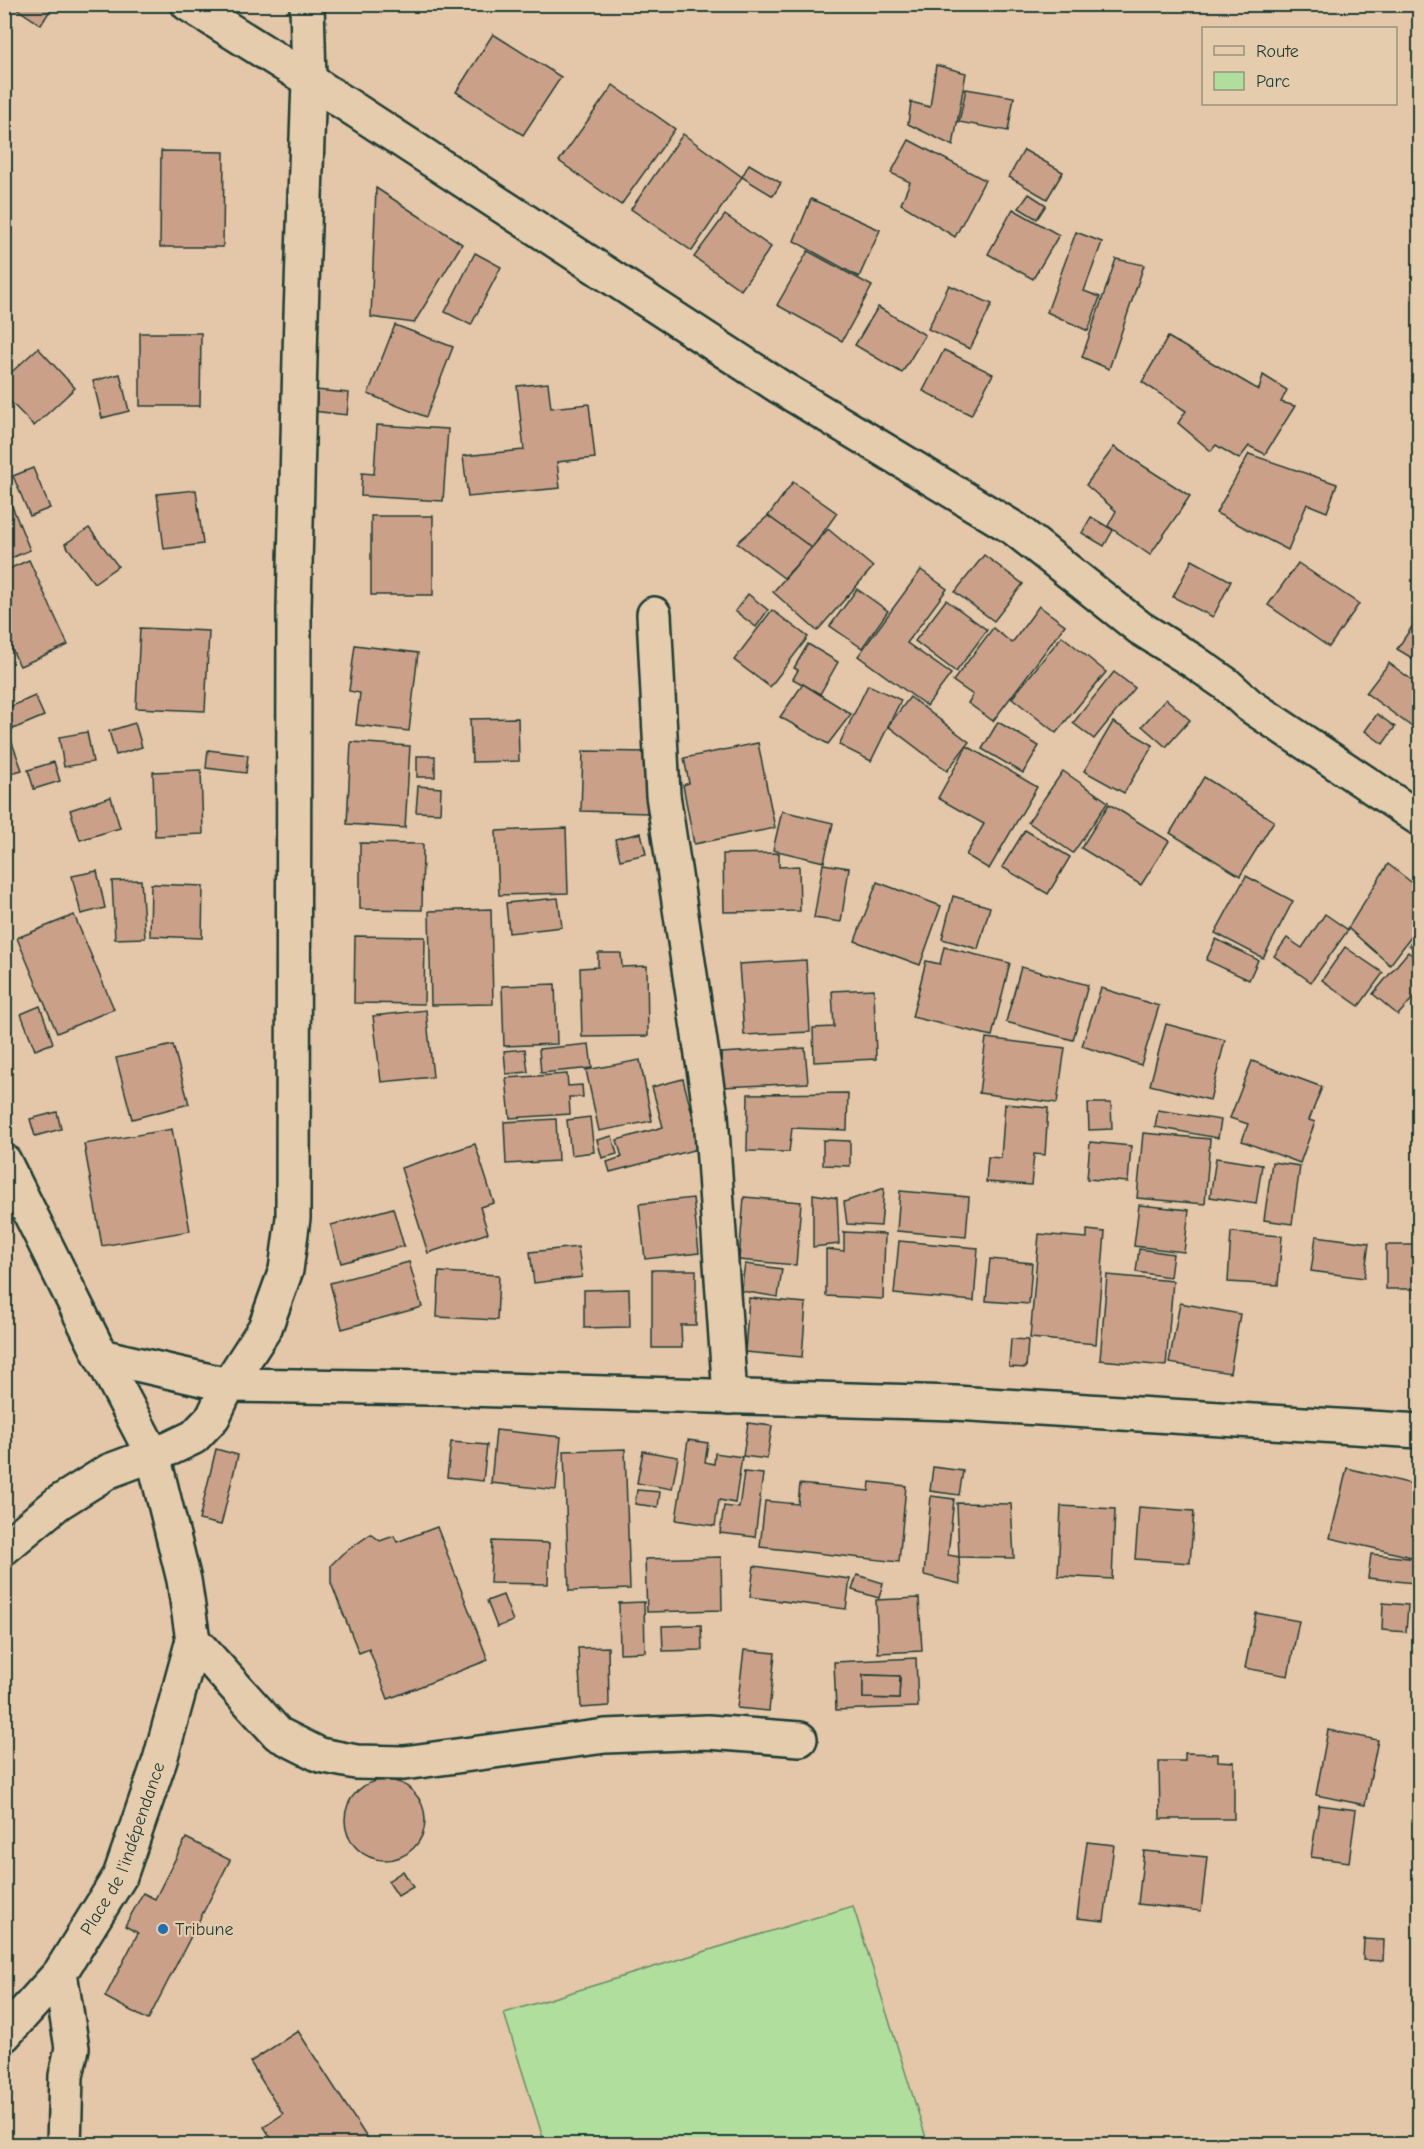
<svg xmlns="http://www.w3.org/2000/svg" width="1424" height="2149" font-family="'Comic Neue',sans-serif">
	<rect width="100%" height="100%" fill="#e4c6a8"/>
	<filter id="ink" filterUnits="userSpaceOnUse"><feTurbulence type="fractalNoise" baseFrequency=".0167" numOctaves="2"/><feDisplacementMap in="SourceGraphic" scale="12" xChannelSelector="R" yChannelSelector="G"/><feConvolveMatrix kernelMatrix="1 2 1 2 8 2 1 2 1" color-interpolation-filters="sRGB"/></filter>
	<g filter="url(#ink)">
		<path fill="#b0de9d" stroke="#688e68" stroke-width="1.5" d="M853,1906L928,2144H545L504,2013Z"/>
		<g fill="#cba089" stroke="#1f3d34" stroke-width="1.5" fill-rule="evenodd">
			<path d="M10,4H54L41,25Z"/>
			<path d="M493,34L561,77L523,135L456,92Z"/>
			<path d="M936,65L966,73L953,146L908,124L911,102L930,107Z"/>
			<path d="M613,85L675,129L621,205L559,161Z"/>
			<path d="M966,89L1014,97L1008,131L959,122Z"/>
			<path d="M683,134L742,177L692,251L631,209Z"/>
			<path d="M909,140L985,180L955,237L901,204L910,182L891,173Z"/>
			<path d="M1024,150L1063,172L1047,199L1009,177Z"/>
			<path d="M161,151L224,152L223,247H160Z"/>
			<path d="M749,164L781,183L773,196L742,177Z"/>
			<path d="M376,188L462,244L414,323L371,317Z"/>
			<path d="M1029,194L1046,205L1037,219L1019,208Z"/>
			<path d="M811,199L880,230L859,277L794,241Z"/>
			<path d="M1013,209L1059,235L1033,279L988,254Z"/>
			<path d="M725,215L771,247L741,290L694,257Z"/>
			<path d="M1076,232L1102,242L1084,291L1100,297L1088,331L1047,312Z"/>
			<path d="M808,251L872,286L842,341L777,305Z"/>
			<path d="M475,253L501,267L471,325L445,312Z"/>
			<path d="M1116,259L1144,265L1109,369L1082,357Z"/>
			<path d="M949,285L992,304L970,349L928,329Z"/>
			<path d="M878,307L925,335L902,373L855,345Z"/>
			<path d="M395,325L453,347L426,417L368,394Z"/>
			<path d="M140,333H201L200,406H140Z"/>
			<path d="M1168,337L1259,390L1263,375L1287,390L1281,402L1295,406L1265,454L1249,446L1239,459L1216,445L1211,451L1178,423L1186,411L1142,382Z"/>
			<path d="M38,348L75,388L34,426L4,395V379Z"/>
			<path d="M944,350L993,374L971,415L923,391Z"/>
			<path d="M120,374L129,411L102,418L93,381Z"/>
			<path d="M548,383L551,408L589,404L595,458L557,462L560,488L468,497L463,456L524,450L517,386Z"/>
			<path d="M315,390L349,393L347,415L313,411Z"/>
			<path d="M377,425L448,429L443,501L361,496L362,473L374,474Z"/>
			<path d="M1114,447L1190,496L1150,555L1108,526L1116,511L1086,485Z"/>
			<path d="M1249,454L1337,484L1327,512L1307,504L1288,550L1216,513Z"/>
			<path d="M33,468L50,508L30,516L13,476Z"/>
			<path d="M793,482L837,513L812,548L768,516Z"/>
			<path d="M196,490L203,544L164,549L157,494Z"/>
			<path d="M7,494L30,550L4,561V495Z"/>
			<rect x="371" y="516" width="62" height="79"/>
			<path d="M768,516L812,548L784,578L737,543Z"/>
			<path d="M1091,517L1113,530L1104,546L1082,533Z"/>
			<path d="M89,528L118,566L94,583L65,544Z"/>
			<path d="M828,529L873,567L817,631L773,592Z"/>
			<path d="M984,555L1023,584L994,621L955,592Z"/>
			<path d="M29,560L68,645L20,666L4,633V571Z"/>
			<path d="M1192,560L1231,581L1213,617L1173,597Z"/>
			<path d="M1298,563L1359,604L1329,647L1268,605Z"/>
			<path d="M921,570L947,589L907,643L951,674L927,706L858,656Z"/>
			<path d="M857,589L888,611L862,648L830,626Z"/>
			<path d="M748,594L768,610L756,627L735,611Z"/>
			<path d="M946,600L987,630L956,672L915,641Z"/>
			<path d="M1039,606L1065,625L993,721L968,703L973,695L953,681L993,628L1012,643Z"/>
			<path d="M772,610L808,637L770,687L734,660Z"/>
			<path d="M1420,615V663L1397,649Z"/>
			<path d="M140,628L209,631L205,711L136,708Z"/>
			<path d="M1062,636L1106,672L1056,733L1012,698Z"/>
			<path d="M808,644L838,662L820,694L793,679L798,670L794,668Z"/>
			<path d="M355,645L418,653L409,731L356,725L360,693L349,691Z"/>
			<path d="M1389,663L1420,686V716L1412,727L1366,693Z"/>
			<path d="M1114,672L1135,688L1094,739L1073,723Z"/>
			<path d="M803,684L851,714L828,744L780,717Z"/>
			<path d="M868,685L901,700L871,761L839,745Z"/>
			<path d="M35,696L44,716L13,729L5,709Z"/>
			<path d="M910,697L969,742L947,771L888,726Z"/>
			<path d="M1166,699L1190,720L1166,747L1142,726Z"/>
			<path d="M1377,714L1395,727L1383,744L1365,731Z"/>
			<path d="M518,718L519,761L472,762L470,719Z"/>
			<path d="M4,721L22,770L4,775Z"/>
			<path d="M998,722L1039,746L1023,773L982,749Z"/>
			<path d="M1113,722L1153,745L1124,793L1084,771Z"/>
			<path d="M135,723L142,747L116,755L109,731Z"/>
			<path d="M87,732L93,762L64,767L59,737Z"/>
			<path d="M351,742L410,746L405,828L347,824Z"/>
			<path d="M758,743L775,828L694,844L683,785L689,783L684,758Z"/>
			<path d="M967,746L1037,787L989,869L966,855L984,824L938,798Z"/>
			<path d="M208,750L248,755L246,773L206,768Z"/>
			<path d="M583,751L649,752L647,813L581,811Z"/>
			<rect x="417" y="756" width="18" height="21"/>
			<path d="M54,762L60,781L34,789L28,770Z"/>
			<path d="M201,770L203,834L155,836L153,772Z"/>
			<path d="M1063,771L1108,802L1073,853L1028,822Z"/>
			<path d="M1204,777L1274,821L1240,876L1170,833Z"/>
			<path d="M418,786L441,788L440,813L416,812Z"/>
			<path d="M111,797L120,828L80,840L70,810Z"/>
			<path d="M1109,804L1169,841L1141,885L1081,848Z"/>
			<path d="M782,811L833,823L824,862L773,850Z"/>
			<path d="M566,828L568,893L499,895L496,831Z"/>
			<path d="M1025,830L1070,857L1048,894L1002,867Z"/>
			<path d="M641,833L646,854L620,860L615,839Z"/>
			<path d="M360,843L423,844L422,910L360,909Z"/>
			<path d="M779,853V867L799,866L800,911L724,912L723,854Z"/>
			<path d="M823,864L849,868L841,922L814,918Z"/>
			<path d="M1388,864L1420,889V925L1390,965L1348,928Z"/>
			<path d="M97,871L105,908L81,914L72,876Z"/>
			<path d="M1246,876L1293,901L1263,958L1215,933Z"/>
			<path d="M141,880L145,938L115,939L112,881Z"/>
			<path d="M877,882L941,906L920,965L855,941Z"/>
			<path d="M151,884L203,886L202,938L150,936Z"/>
			<path d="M953,896L990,907L978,949L942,939Z"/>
			<path d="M558,898L562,927L509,933L506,903Z"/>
			<path d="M491,909L493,1004L431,1005L429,911Z"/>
			<path d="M1325,914L1348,930L1311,982L1274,956L1287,938L1302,948Z"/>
			<path d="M74,915L114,1009L57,1033L17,938Z"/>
			<path d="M1420,933V953L1409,945Z"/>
			<path d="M355,936L425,937L424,1004L354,1003Z"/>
			<path d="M1216,939L1258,960L1249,980L1206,960Z"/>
			<path d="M944,947L1010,963L992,1036L912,1017L926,961L940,964Z"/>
			<path d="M1345,947L1383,973L1359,1006L1322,980Z"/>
			<path d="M1408,952L1420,961V990L1398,1015L1373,994Z"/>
			<path d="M598,953H621L622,967L647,966L648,1036L582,1037L580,968L598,967Z"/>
			<path d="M806,960L810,1032L744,1035L739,964Z"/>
			<path d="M1021,967L1088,985L1073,1040L1006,1022Z"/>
			<path d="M555,984L557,1044L504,1046L502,986Z"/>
			<path d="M1101,988L1159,1006L1141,1065L1082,1046Z"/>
			<path d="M874,989L876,1059L814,1062L813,1028L834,1027L832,991Z"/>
			<path d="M40,1006L53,1043L35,1050L21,1014Z"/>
			<path d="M426,1010L433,1077L381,1082L373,1016Z"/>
			<path d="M1166,1024L1225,1040L1210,1100L1150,1085Z"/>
			<path d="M986,1038L1065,1048L1057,1103L979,1093Z"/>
			<path d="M589,1044L592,1068L541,1073L539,1049Z"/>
			<path d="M173,1045L189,1104L132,1119L116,1058Z"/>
			<path d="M805,1048L808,1083L722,1087L721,1053Z"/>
			<path d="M525,1049L528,1072L506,1074L504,1051Z"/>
			<path d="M640,1060L652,1121L599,1131L586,1070Z"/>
			<path d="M1252,1061L1322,1087L1309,1120L1315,1122L1300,1163L1242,1141L1248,1124L1230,1118Z"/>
			<path d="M567,1074L568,1086L582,1085L583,1097H569L570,1114L510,1118L506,1078Z"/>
			<path d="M683,1079L701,1148L610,1172L607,1162L622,1157L617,1140L663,1127L652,1087Z"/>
			<path d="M848,1093L847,1130L792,1128L789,1152L747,1151L748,1094Z"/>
			<path d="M1088,1103H1111L1112,1129L1089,1130Z"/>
			<path d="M1005,1104L1048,1108L1045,1155L1034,1154L1031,1185L986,1182L988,1157L1001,1158Z"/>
			<path d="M1158,1110L1221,1120L1218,1138L1155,1127Z"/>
			<path d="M57,1112L61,1129L35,1136L30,1119Z"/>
			<path d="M590,1117L594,1152L571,1155L567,1120Z"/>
			<path d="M556,1119L558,1161L506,1164L504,1122Z"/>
			<path d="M172,1129L190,1231L102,1246L84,1144Z"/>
			<path d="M1143,1133L1210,1139L1205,1204L1137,1198Z"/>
			<path d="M612,1136L617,1154L602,1158L597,1140Z"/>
			<path d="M823,1140L850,1141V1166L823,1165Z"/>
			<path d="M1090,1142L1131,1146L1128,1182L1087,1179Z"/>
			<path d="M475,1144L494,1203L480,1207L488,1233L428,1253L401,1168Z"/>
			<path d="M1216,1158L1262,1165L1256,1204L1210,1197Z"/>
			<path d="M1272,1162L1300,1166L1292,1224L1264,1220Z"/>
			<path d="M884,1188L881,1226L847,1224L844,1202Z"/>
			<path d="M900,1191L969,1197L966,1237L897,1231Z"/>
			<path d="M813,1194L837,1198L839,1244L813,1247Z"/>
			<path d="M744,1197L801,1202L796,1265L739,1260Z"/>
			<path d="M693,1198L699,1253L645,1259L639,1204Z"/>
			<path d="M1139,1205L1189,1210L1184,1252L1134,1246Z"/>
			<path d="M393,1208L404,1246L341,1263L331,1225Z"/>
			<path d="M1087,1230L1105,1232L1096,1344L1030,1338L1039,1234L1087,1238Z"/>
			<path d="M844,1232L885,1234L883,1299L826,1296V1249L844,1251Z"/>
			<path d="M1231,1232L1282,1236L1278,1285L1228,1282Z"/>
			<path d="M1316,1236L1369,1243L1364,1278L1311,1271Z"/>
			<path d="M899,1241L978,1248L974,1301L894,1294Z"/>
			<rect x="1386" y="1245" width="34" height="44"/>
			<path d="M578,1247L582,1277L534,1283L530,1252Z"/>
			<path d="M1139,1249L1173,1254L1170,1277L1136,1272Z"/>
			<path d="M990,1259L1032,1263L1029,1304L986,1301Z"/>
			<path d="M409,1262L422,1307L342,1329L330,1283Z"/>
			<path d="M745,1264L782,1269L778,1297L741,1291Z"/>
			<path d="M652,1270H696V1325H681L682,1348H652Z"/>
			<path d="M439,1272L499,1275L497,1320L437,1317Z"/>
			<path d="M1107,1275L1173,1281L1166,1366L1100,1360Z"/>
			<path d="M629,1289L630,1327L584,1328V1290Z"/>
			<path d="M749,1298L806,1303L802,1357L745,1352Z"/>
			<path d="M1180,1303L1240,1314L1230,1373L1169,1363Z"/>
			<path d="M1011,1339L1028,1340L1026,1368L1009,1367Z"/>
			<path d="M748,1423L772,1426L767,1459L743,1456Z"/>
			<path d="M496,1430L561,1437L556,1490L491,1483Z"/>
			<path d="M688,1440L708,1443L705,1462L714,1464L715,1453L742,1457L735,1503L719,1500L715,1526L676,1520Z"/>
			<path d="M451,1442L487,1445L483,1481L447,1477Z"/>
			<path d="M216,1449L238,1455L221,1525L199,1520Z"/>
			<path d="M625,1449L630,1589L569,1591L564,1451Z"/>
			<path d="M643,1451L678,1457L672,1489L637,1483Z"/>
			<path d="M933,1467L963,1471L959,1495L930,1491Z"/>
			<path d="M1347,1468L1420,1486V1559L1330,1538Z"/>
			<path d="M744,1472L763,1474L755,1537L720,1533L724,1506L739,1508Z"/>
			<path d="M870,1482L906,1486L899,1562L760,1547L765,1501L798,1504L800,1484L869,1491Z"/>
			<path d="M637,1490L660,1492L658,1507L635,1504Z"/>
			<path d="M931,1496L954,1499L948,1555L959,1557L960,1584L924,1575Z"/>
			<path d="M957,1503L1011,1504L1014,1558L959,1557Z"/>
			<path d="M1061,1506L1115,1509L1112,1579L1058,1576Z"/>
			<path d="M1139,1507L1194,1511L1190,1563L1135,1559Z"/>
			<path d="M437,1527L488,1660L388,1699L369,1649L359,1653L331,1583V1565L342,1554L371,1534L380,1541L394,1536L397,1542Z"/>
			<path d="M492,1541L549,1543L548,1584L490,1583Z"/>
			<path d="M1371,1554L1417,1559L1414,1583L1368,1578Z"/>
			<path d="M721,1557L722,1610L647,1612L645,1559Z"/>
			<path d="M754,1566L850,1579L846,1609L750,1597Z"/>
			<path d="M857,1575L883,1583L879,1598L852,1590Z"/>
			<path d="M503,1595L513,1621L497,1627L487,1601Z"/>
			<path d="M919,1598L922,1651L878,1653L876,1600Z"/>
			<path d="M644,1602L645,1652L620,1653L619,1603Z"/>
			<path d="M1383,1603L1408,1605L1406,1632L1382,1630Z"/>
			<path d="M1256,1613L1299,1621L1288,1676L1245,1668Z"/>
			<path d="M701,1625L702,1650L663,1651L662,1626Z"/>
			<path d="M608,1647L609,1706L581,1708L578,1648Z"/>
			<path d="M744,1650L775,1653L769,1711L737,1708Z"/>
			<path d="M916,1658L918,1707L836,1710L834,1662ZM863,1675L900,1676L899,1699L863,1698Z"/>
			<path d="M863,1675L900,1676L899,1699L863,1698Z"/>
			<path d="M1328,1730L1378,1740L1365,1805L1316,1795Z"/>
			<path d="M1185,1753L1218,1754V1761L1234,1762V1819H1160L1159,1761H1185Z"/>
			<circle cx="385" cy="1820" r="40"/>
			<path d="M1319,1805L1356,1810L1349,1862L1311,1857Z"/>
			<path d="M186,1838L230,1860L148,2020L105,1997L138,1933L125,1926L143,1893L155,1899Z"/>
			<path d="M1087,1842L1114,1845L1104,1921L1077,1918Z"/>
			<path d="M1144,1851L1207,1857L1201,1911L1138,1904Z"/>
			<path d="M403,1871L413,1887L398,1896L388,1881Z"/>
			<path d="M1364,1939L1384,1940L1383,1961L1363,1960Z"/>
			<path d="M298,2031L371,2144H275L264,2127L283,2114L250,2062Z"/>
		</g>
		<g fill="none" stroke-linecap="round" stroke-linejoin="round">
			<g stroke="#1f3d34" stroke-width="38">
				<g id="street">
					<path d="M188,4L309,80L780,387L1015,529L1140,628L1193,661L1226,684L1249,705L1420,819"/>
					<path d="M654,614L663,795L711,1115L730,1397"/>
					<path d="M4,1161L101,1356L153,1455L184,1580L193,1640L278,1734L320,1755L356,1762L404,1763L605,1736L708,1732L800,1739"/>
					<path d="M101,1356L228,1385L432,1388L955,1403L1420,1431"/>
					<path d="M4,1548L58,1503L109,1471L171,1448L194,1437L213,1417L228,1385L265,1328L286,1270L293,1218L294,607L301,315L309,80L307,4"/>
					<path d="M60,1973L72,2048L66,2076L64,2144"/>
					<path id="s1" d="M4,2035L60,1973L120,1876L160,1760L193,1640"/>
				</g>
			</g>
			<use href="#street" stroke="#e5ccad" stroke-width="33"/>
		</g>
	</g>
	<circle fill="#1f6fb2" stroke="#e5ccad" stroke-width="2" cx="163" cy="1929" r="6"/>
	<g text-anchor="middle" stroke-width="4.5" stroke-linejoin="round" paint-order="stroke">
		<g font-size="18" fill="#1f3d34" stroke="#e5ccad">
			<text dy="6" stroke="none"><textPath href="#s1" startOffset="224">Place de l'indépendance</textPath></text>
		</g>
		<g font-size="18" fill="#1f3d34" stroke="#e5ccad" text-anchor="start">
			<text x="175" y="1935">Tribune</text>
		</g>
	</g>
	<rect width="1424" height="2149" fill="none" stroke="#e5ccad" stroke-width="24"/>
	<rect x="12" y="12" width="1400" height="2125" fill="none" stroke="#1f3d34" stroke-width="2" filter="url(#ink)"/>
	<rect x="1202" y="27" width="195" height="78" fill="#e5ccad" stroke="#96937d" stroke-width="1.5"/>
	<rect x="1214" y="46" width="30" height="9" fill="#e5ccad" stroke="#96937d" stroke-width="1.5"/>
	<text x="1256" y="57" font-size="18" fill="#1f3d34">Route</text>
	<rect x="1214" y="72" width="30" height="18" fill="#b0de9d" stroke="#96937d" stroke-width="1.5"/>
	<text x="1256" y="87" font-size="18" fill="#1f3d34">Parc</text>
</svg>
